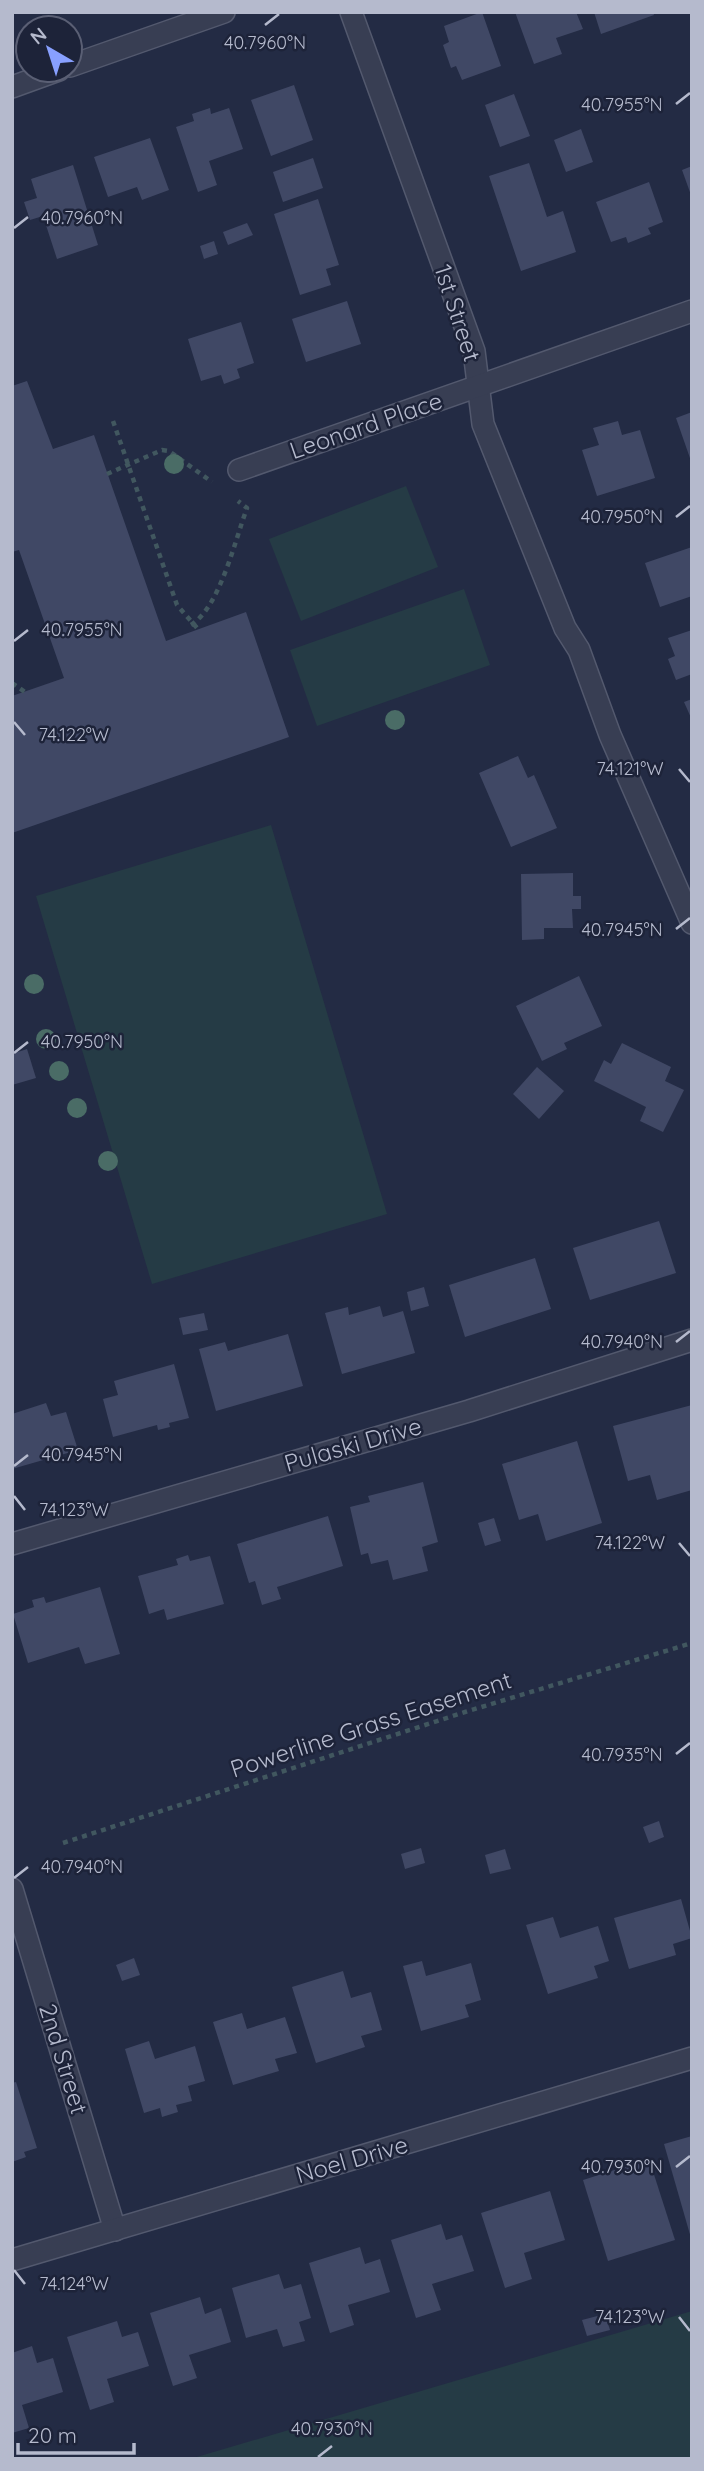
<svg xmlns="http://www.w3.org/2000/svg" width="704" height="2471" font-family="Quicksand,sans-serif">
	<rect width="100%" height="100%" fill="#232b44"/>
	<g fill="#253b45">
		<path d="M406,486L438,567L301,621L269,539Z"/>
		<path d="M464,589L490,665L317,726L290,650Z"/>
		<path d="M271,825L387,1214L152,1284L36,896Z"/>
		<path d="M692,2311V2459H190Z"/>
	</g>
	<g fill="#404865">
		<path d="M482,12L501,66L462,80L456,66L451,68L443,45L449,42L444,26Z"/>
		<path d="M515,12H576L583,29L556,38L562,54L534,64Z"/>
		<path d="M594,12H653L654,15L601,34Z"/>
		<path d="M294,85L313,140L271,156L251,100Z"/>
		<path d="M514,94L530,136L500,147L485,105Z"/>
		<path d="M210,108L211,114L229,108L243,149L209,161L217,185L198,192L176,127L194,121L192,114Z"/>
		<path d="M581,129L593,162L566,172L554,140Z"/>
		<path d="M150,138L169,190L142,200L137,187L108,197L94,157Z"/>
		<path d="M313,158L323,188L283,202L273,172Z"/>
		<path d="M529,163L547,217L563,211L576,252L521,271L489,176Z"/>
		<path d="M73,165L98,245L57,259L43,216L30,220L24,202L37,198L31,179Z"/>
		<path d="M692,166V195H691L682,170Z"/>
		<path d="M649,182L663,222L648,228L651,234L628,243L626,237L611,242L596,202Z"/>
		<path d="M318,199L339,265L326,269L331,285L300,295L274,214Z"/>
		<path d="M247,223L253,235L228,245L223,232Z"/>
		<path d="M214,241L218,254L204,259L200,246Z"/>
		<path d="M347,301L361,344L306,362L292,319Z"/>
		<path d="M241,322L254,363L237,369L240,378L224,384L221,375L201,381L188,339Z"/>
		<path d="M27,381L53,449L94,435L166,641L246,612L289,737L12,833V696L64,678L19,550L12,552V386Z"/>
		<path d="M692,412V461H691L676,418Z"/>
		<path d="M618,421L622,435L640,430L655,478L597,496L582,450L599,445L593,428Z"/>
		<path d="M692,547V596L660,607L645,563Z"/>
		<path d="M692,630V674L676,680L668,659L675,656L668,638Z"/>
		<path d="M692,699V720L684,702Z"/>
		<path d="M518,756L528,778L534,775L557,828L511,847L479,773Z"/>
		<path d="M573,873V896H581V909H572L573,928H544V939L522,940L521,874Z"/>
		<path d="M579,976L602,1026L564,1043L567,1049L542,1061L516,1006Z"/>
		<path d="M622,1043L671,1067L665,1081L684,1090L663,1132L640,1121L646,1107L594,1081L604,1060L611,1064Z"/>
		<path d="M27,1049L36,1078L12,1085V1054Z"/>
		<path d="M537,1067L564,1091L539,1119L513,1094Z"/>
		<path d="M659,1221L676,1273L590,1300L573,1248Z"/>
		<path d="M535,1258L551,1309L465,1337L449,1285Z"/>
		<path d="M424,1287L429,1306L411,1311L407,1292Z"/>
		<path d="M380,1306L383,1317L403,1311L415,1353L342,1374L325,1313L348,1307L349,1315Z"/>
		<path d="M204,1313L208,1330L183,1335L179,1318Z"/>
		<path d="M288,1334L303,1386L216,1411L199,1349L225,1342L228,1351Z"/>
		<path d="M174,1364L189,1418L169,1423L170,1427L158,1430L157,1425L113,1437L103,1399L118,1395L114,1381Z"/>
		<path d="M46,1403L51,1416L66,1412L78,1450L12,1469V1414Z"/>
		<path d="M692,1405V1490L657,1500L650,1475L628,1481L613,1426Z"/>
		<path d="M577,1441L602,1523L546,1541L538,1514L519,1520L502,1464Z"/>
		<path d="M423,1482L438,1542L422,1547L428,1571L393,1580L388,1560L371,1564L368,1553L361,1555L350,1507L370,1502L368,1496Z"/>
		<path d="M328,1516L343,1566L277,1587L281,1599L262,1605L255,1581L249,1583L237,1544Z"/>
		<path d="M494,1518L501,1541L485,1546L478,1523Z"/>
		<path d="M188,1555L190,1561L210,1556L224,1604L167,1620L164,1609L149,1614L138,1576L178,1565L176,1559Z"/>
		<path d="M100,1587L120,1654L85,1664L79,1647L28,1663L13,1614L34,1607L32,1600L44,1597L46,1603Z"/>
		<path d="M659,1821L664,1837L649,1843L643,1827Z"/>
		<path d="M421,1848L425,1863L405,1869L401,1854Z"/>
		<path d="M505,1849L511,1869L490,1874L485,1855Z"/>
		<path d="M681,1899L692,1938L673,1944L676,1955L629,1969L614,1918Z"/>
		<path d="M553,1917L560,1938L598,1926L609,1961L594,1966L598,1978L548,1994L526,1925Z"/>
		<path d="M134,1958L140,1975L122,1981L116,1965Z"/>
		<path d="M422,1961L426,1976L471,1963L481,2000L465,2005L469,2017L421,2031L403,1966Z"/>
		<path d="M343,1971L351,1998L371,1992L382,2030L361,2036L365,2047L316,2063L292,1987Z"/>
		<path d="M242,2013L247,2029L285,2017L297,2053L275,2059L279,2071L233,2085L213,2022Z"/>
		<path d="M149,2041L155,2059L195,2046L205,2081L188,2086L192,2101L176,2105L178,2112L162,2117L160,2108L144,2113L125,2049Z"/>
		<path d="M16,2082L37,2148L24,2152L26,2157L12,2162V2083Z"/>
		<path d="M692,2136V2238H691L664,2144Z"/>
		<path d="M649,2159L675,2240L608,2261L583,2180Z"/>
		<path d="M550,2191L565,2240L524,2253L532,2279L505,2288L481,2213Z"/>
		<path d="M441,2224L446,2240L462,2235L474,2271L432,2284L441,2310L416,2318L391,2240Z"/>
		<path d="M360,2247L365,2264L380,2259L390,2292L348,2305L354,2325L330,2333L309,2263Z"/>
		<path d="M279,2274L284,2289L301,2284L311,2318L299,2322L305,2341L283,2347L277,2329L246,2338L232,2288Z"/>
		<path d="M200,2297L205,2314L221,2308L231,2342L189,2355L197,2378L173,2386L150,2313Z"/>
		<path d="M605,2314L610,2330L587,2336L582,2320Z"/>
		<path d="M117,2321L122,2337L138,2332L149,2366L107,2379L114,2402L90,2410L67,2337Z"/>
		<path d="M32,2346L37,2363L53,2358L63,2392L22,2405L29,2428L12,2433V2353Z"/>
	</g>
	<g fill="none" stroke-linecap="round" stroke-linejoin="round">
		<g stroke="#53596e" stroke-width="24">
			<g id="minor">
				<path d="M351,12L474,351L483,424L565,628L579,650L610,735L692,923"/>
				<path d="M70,66L224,12"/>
				<path d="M12,87L59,70"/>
				<path d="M239,470L692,311"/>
				<path d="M12,1544L469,1411L692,1340"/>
				<path d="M12,1889L115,2230"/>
				<path d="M12,2260L692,2058"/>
			</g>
		</g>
		<g stroke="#41575f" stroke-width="4.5" stroke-dasharray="5 5" stroke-linecap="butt">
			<path d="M113,421L177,605L198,629"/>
			<path d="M107,474L162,450L169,451L212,482"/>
			<path d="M191,625C220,607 235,540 247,508L238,501"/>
			<path d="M12,683L25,692"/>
			<path d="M63,1843L465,1712L692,1643"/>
		</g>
		<use href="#minor" stroke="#383e53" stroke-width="21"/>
	</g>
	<g fill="#4a6c66">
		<circle cx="174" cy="464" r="10"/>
		<circle cx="395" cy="720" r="10"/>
		<circle cx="34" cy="984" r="10"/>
		<circle cx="46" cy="1039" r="10"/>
		<circle cx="59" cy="1071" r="10"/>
		<circle cx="77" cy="1108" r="10"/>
		<circle cx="108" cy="1161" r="10"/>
	</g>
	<path fill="none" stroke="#b5bacd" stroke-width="2.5" d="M265,25L279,14M676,104L690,93M14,228L28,217M676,517L690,506M14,641L28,630M14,722L25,735M679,769L690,782M676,929L690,918M14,1053L28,1042M676,1342L690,1331M14,1466L28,1455M14,1496L25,1510M679,1543L690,1556M676,1754L690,1743M14,1878L28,1867M676,2167L690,2156M14,2270L25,2284M679,2317L690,2331M318,2457L332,2446"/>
	<g text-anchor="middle" stroke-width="5" stroke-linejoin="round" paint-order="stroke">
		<g font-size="24" fill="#b5bacd" stroke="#1d2339">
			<text transform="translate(457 313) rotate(72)" y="8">1st Street</text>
			<text transform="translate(366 426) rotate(-19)" y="8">Leonard Place</text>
			<text transform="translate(353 1445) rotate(-16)" y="8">Pulaski Drive</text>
			<text transform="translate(371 1725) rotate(-18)" y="8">Powerline Grass Easement</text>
			<text transform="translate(63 2059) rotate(73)" y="8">2nd Street</text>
			<text transform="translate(352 2160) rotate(-16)" y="8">Noel Drive</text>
		</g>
	</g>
	<g font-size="18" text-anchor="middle" fill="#b5bacd" stroke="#1d2339" stroke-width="5" stroke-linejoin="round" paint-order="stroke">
		<text x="265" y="49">40.7960°N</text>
		<text x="622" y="111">40.7955°N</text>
		<text x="82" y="224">40.7960°N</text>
		<text x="622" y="523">40.7950°N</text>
		<text x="82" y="636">40.7955°N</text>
		<text x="74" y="741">74.122°W</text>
		<text x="630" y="775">74.121°W</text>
		<text x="622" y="936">40.7945°N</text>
		<text x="82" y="1048">40.7950°N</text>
		<text x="622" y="1348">40.7940°N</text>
		<text x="82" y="1461">40.7945°N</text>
		<text x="74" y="1516">74.123°W</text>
		<text x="630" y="1549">74.122°W</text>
		<text x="622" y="1761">40.7935°N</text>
		<text x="82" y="1873">40.7940°N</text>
		<text x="622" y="2173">40.7930°N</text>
		<text x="74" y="2290">74.124°W</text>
		<text x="630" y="2323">74.123°W</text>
		<text x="332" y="2435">40.7930°N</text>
	</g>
	<rect width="704" height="2471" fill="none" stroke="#b5bacd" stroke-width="28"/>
	<g transform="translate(49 49) rotate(321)"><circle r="33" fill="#1d2339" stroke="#5a5f74" stroke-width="2"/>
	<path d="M0-5L12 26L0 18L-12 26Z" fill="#88a0ff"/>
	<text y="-10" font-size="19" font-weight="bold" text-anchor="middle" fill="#b5bacd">N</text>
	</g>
	<path d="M18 2443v10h116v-10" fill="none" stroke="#b5bacd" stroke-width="3.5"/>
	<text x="28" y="2443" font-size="21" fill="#b5bacd" stroke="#1d2339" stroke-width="5" paint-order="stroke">20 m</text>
</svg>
